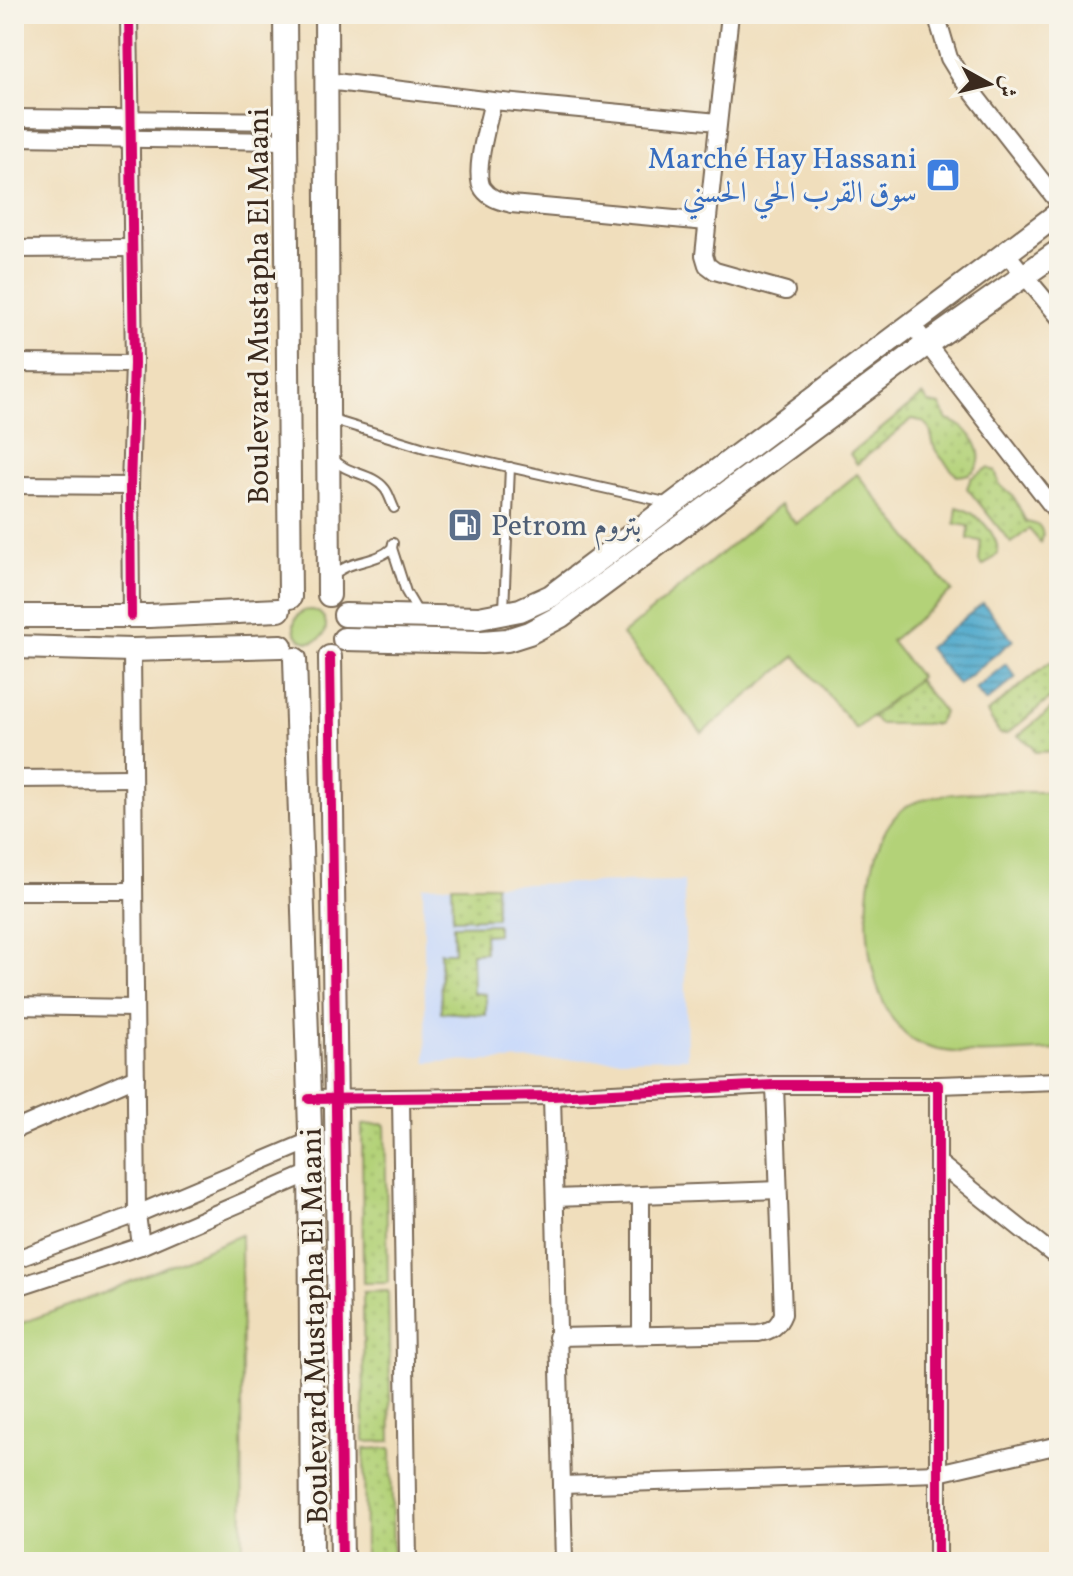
<svg xmlns="http://www.w3.org/2000/svg" width="1073" height="1576" font-family="Vollkorn,Amiri,serif">
	<defs>
		<pattern id="grass-dots" width="8" height="8" patternUnits="userSpaceOnUse" patternTransform="scale(2)"><rect width="8" height="8" fill="#b3d278"/><path d="M2 2h.1M6 6h.1" fill="none" stroke="#9bb467" stroke-width="1.8" stroke-linecap="round"/></pattern>
		<pattern id="water-rules" width="6" height="5" patternUnits="userSpaceOnUse" patternTransform="scale(2)"><rect width="6" height="5" fill="#4fa9cc"/><path d="M0 2.5h6" fill="none" stroke="#438aa5"/></pattern>
	</defs>
	<rect width="100%" height="100%" fill="#f7f3e8"/>
	<filter id="ink" filterUnits="userSpaceOnUse"><feTurbulence type="fractalNoise" baseFrequency=".0125" numOctaves="2"/><feDisplacementMap in="SourceGraphic" scale="16" xChannelSelector="R" yChannelSelector="G"/><feConvolveMatrix kernelMatrix="1 2 1 2 8 2 1 2 1" color-interpolation-filters="sRGB"/></filter>
	<filter id="wash" filterUnits="userSpaceOnUse"><feTurbulence type="fractalNoise" baseFrequency=".006" numOctaves="4" result="noise"/><feDisplacementMap in="SourceGraphic" scale="32" xChannelSelector="R" yChannelSelector="G"/><feGaussianBlur stdDeviation="1.8" result="paint"/><feColorMatrix in="noise" values="0 0 0 0 0 0 0 0 0 0 0 0 0 0 0 0 0 1.4 0 .05"/><feComposite in="paint" operator="in"/></filter>
	<g filter="url(#wash)">
		<rect width="100%" height="100%" fill="#f0debc"/>
		<path fill="#ccdbf9" d="M684,881L687,1058L426,1062L423,886Z"/>
		<g fill="url(#grass-dots)" stroke="#777e4b" stroke-width="2">
			<path d="M923,395L929,403L940,405L947,420C977,426 997,475 957,476C950,467 940,458 935,449C929,435 935,422 912,419L857,464L850,454Z"/>
			<path d="M988,468L995,471L1000,485L1014,497L1026,522C1039,524 1046,528 1041,543L1029,529L1011,543L967,488L971,478Z"/>
			<path d="M957,507C976,511 999,534 998,554L983,566L979,561L981,541L968,539L969,526L955,524Z"/>
			<path d="M1050,662L1059,673V691L1007,734H1000L987,713Z"/>
			<path d="M917,679L944,712L937,724H879L872,716Z"/>
			<path d="M1059,703V751L1035,752L1033,746L1018,736Z"/>
			<path d="M452,885H495L496,918L453,919Z"/>
			<path d="M497,924V934L484,935L485,952L472,953L473,993L486,994V1015L441,1012L440,952H454L453,925Z"/>
			<path d="M385,1124L388,1283H363L362,1125Z"/>
			<path d="M388,1291L391,1441L364,1442L363,1292Z"/>
			<path d="M391,1448L393,1562H365L364,1449Z"/>
		</g>
		<g fill="#b3d278" stroke="#777e4b" stroke-width="2">
			<path d="M857,474L952,591L891,641L920,677L856,729L796,656L702,733L622,635L780,505L796,524Z"/>
			<circle cx="310" cy="626" r="16"/>
			<path d="M1059,792V1050C1020,1051 955,1060 920,1044C855,1014 851,850 903,809C932,786 1021,793 1059,792Z"/>
			<path d="M241,1235L243,1562H14V1326L103,1293Z"/>
		</g>
		<g fill="url(#water-rules)" stroke="#456a75" stroke-width="2">
			<path d="M983,603L1013,640L958,685L928,648Z"/>
			<path d="M1006,664L1016,677L986,702L975,689Z"/>
		</g>
	</g>
	<g filter="url(#ink)">
		<g fill="none" stroke-linecap="round" stroke-linejoin="round">
			<g stroke="#7a6955" stroke-width="12">
				<g id="lane">
					<path d="M330,419L428,449L670,503"/>
					<path d="M333,458C346,475 372,472 385,489C389,494 391,502 394,508"/>
					<path d="M393,543L392,548L406,592L419,614"/>
					<path d="M332,577C348,559 375,564 392,548"/>
					<path d="M504,610L510,467"/>
				</g>
			</g>
			<g stroke="#7a6955" stroke-width="20">
				<g id="street">
					<path d="M129,14L134,364L130,486L131,616"/>
					<path d="M730,14L704,255L707,265L715,271L786,291"/>
					<path d="M936,14L949,58L960,76L1059,203"/>
					<path d="M327,81L493,101L718,122"/>
					<path d="M493,101C489,120 472,174 483,189C490,199 501,201 511,204L707,222"/>
					<path d="M14,118L286,121"/>
					<path d="M14,137L286,141"/>
					<path d="M14,249L132,248"/>
					<path d="M1006,253L1059,317"/>
					<path d="M913,326L1059,515"/>
					<path d="M14,363L134,364"/>
					<path d="M14,485L130,486"/>
					<path d="M132,650L137,1214L141,1246"/>
					<path d="M14,779L133,778"/>
					<path d="M14,891H134"/>
					<path d="M14,1006L134,1008"/>
					<path d="M938,1085L1059,1081"/>
					<path d="M552,1096L564,1562"/>
					<path d="M401,1098L408,1562"/>
					<path d="M309,1099L552,1096L775,1085H938V1562"/>
					<path d="M14,1130L136,1077"/>
					<path d="M940,1164L1059,1259"/>
					<path d="M641,1195V1335"/>
					<path d="M555,1198L778,1190"/>
					<path d="M14,1260L137,1214L310,1141"/>
					<path d="M14,1288L141,1246L310,1173"/>
					<path d="M557,1337L758,1333C771,1331 778,1327 783,1314L775,1085"/>
					<path d="M562,1485L938,1473L1059,1445"/>
				</g>
			</g>
			<g stroke="#7a6955" stroke-width="26">
				<g id="secondary">
					<path d="M285,14L290,597"/>
					<path d="M326,14L329,595"/>
					<path d="M345,615L479,618L520,610L551,596L1059,213"/>
					<path d="M14,616H149L279,610"/>
					<path d="M344,639L482,642L507,640L529,633L561,616L927,344L1059,251"/>
					<path d="M14,647L132,650L281,646"/>
					<path d="M330,657L342,1562"/>
					<path d="M295,659L310,1130L312,1562"/>
				</g>
			</g>
			<use href="#lane" stroke="#fff" stroke-width="8"/>
			<use href="#street" stroke="#fff" stroke-width="16"/>
			<use href="#secondary" stroke="#fff" stroke-width="22"/>
			<g stroke="#f7f3e8" stroke-width="15">
				<g id="cycleway">
					<path d="M129,14L134,364L130,486L131,616"/>
					<path d="M330,657L342,1562"/>
					<path d="M309,1099L552,1096L775,1085H938V1562"/>
				</g>
			</g>
			<use href="#cycleway" stroke="#d6006c" stroke-width="10"/>
		</g>
	</g>
	<defs>
		<g id="shop-square" transform="scale(1.8)"><rect x="-9" y="-9" width="18" height="18" rx="4" fill="#3f7fe0" stroke="#f7f3e8"/><path d="M-5-2.5h2.3a2.7 3.5 0 0 1 5.4 0H5L5.5 6h-11ZM-1.5-2.5h3a1.5 2.3 0 0 0-3 0Z" fill="#fff"/></g>
		<g id="fuel-square" transform="scale(1.8)"><rect x="-9" y="-9" width="18" height="18" rx="4" fill="#5c6f8a" stroke="#f7f3e8"/><path d="M-5.5-6h7V0h2V4h1.3V-2.5L3-4.5l.8-.8L6-3V5H2.5V1h-1V6h-7ZM-4.2-4.7v3.2H.2V-4.7Z" fill="#fff"/></g>
	</defs>
	<g fill-rule="evenodd">
		<use href="#shop-square" x="943" y="175"/>
		<use href="#fuel-square" x="465" y="525"/>
	</g>
	<g text-anchor="middle" stroke-width="6" stroke-linejoin="round" paint-order="stroke">
		<g font-size="30" fill="#366cbe" stroke="#f7f3e8" text-anchor="end">
			<text x="917" y="168">Marché Hay Hassani<tspan x="917" dy="34">سوق القرب الحي الحسني</tspan></text>
		</g>
		<g font-size="30" fill="#3b2a1e" stroke="#f7f3e8">
			<text transform="translate(258 306) rotate(-90)" y="10">Boulevard Mustapha El Maani</text>
			<text transform="translate(314 1326) rotate(-91)" y="10">Boulevard Mustapha El Maani</text>
		</g>
		<g font-size="30" fill="#4e5e75" stroke="#f7f3e8" text-anchor="start">
			<text x="491" y="535">Petrom بتروم</text>
		</g>
	</g>
	<rect width="1073" height="1576" fill="none" stroke="#f7f3e8" stroke-width="48"/>
	<g transform="translate(989 84) rotate(98)" stroke="#f7f3e8" stroke-width="6" paint-order="stroke">
	<path d="M0-6L14 30L0 20L-14 30Z" fill="#3b2a1e"/>
	<text y="-12" font-size="22" font-weight="bold" text-anchor="middle" fill="#3b2a1e">ش</text>
	</g>
</svg>
